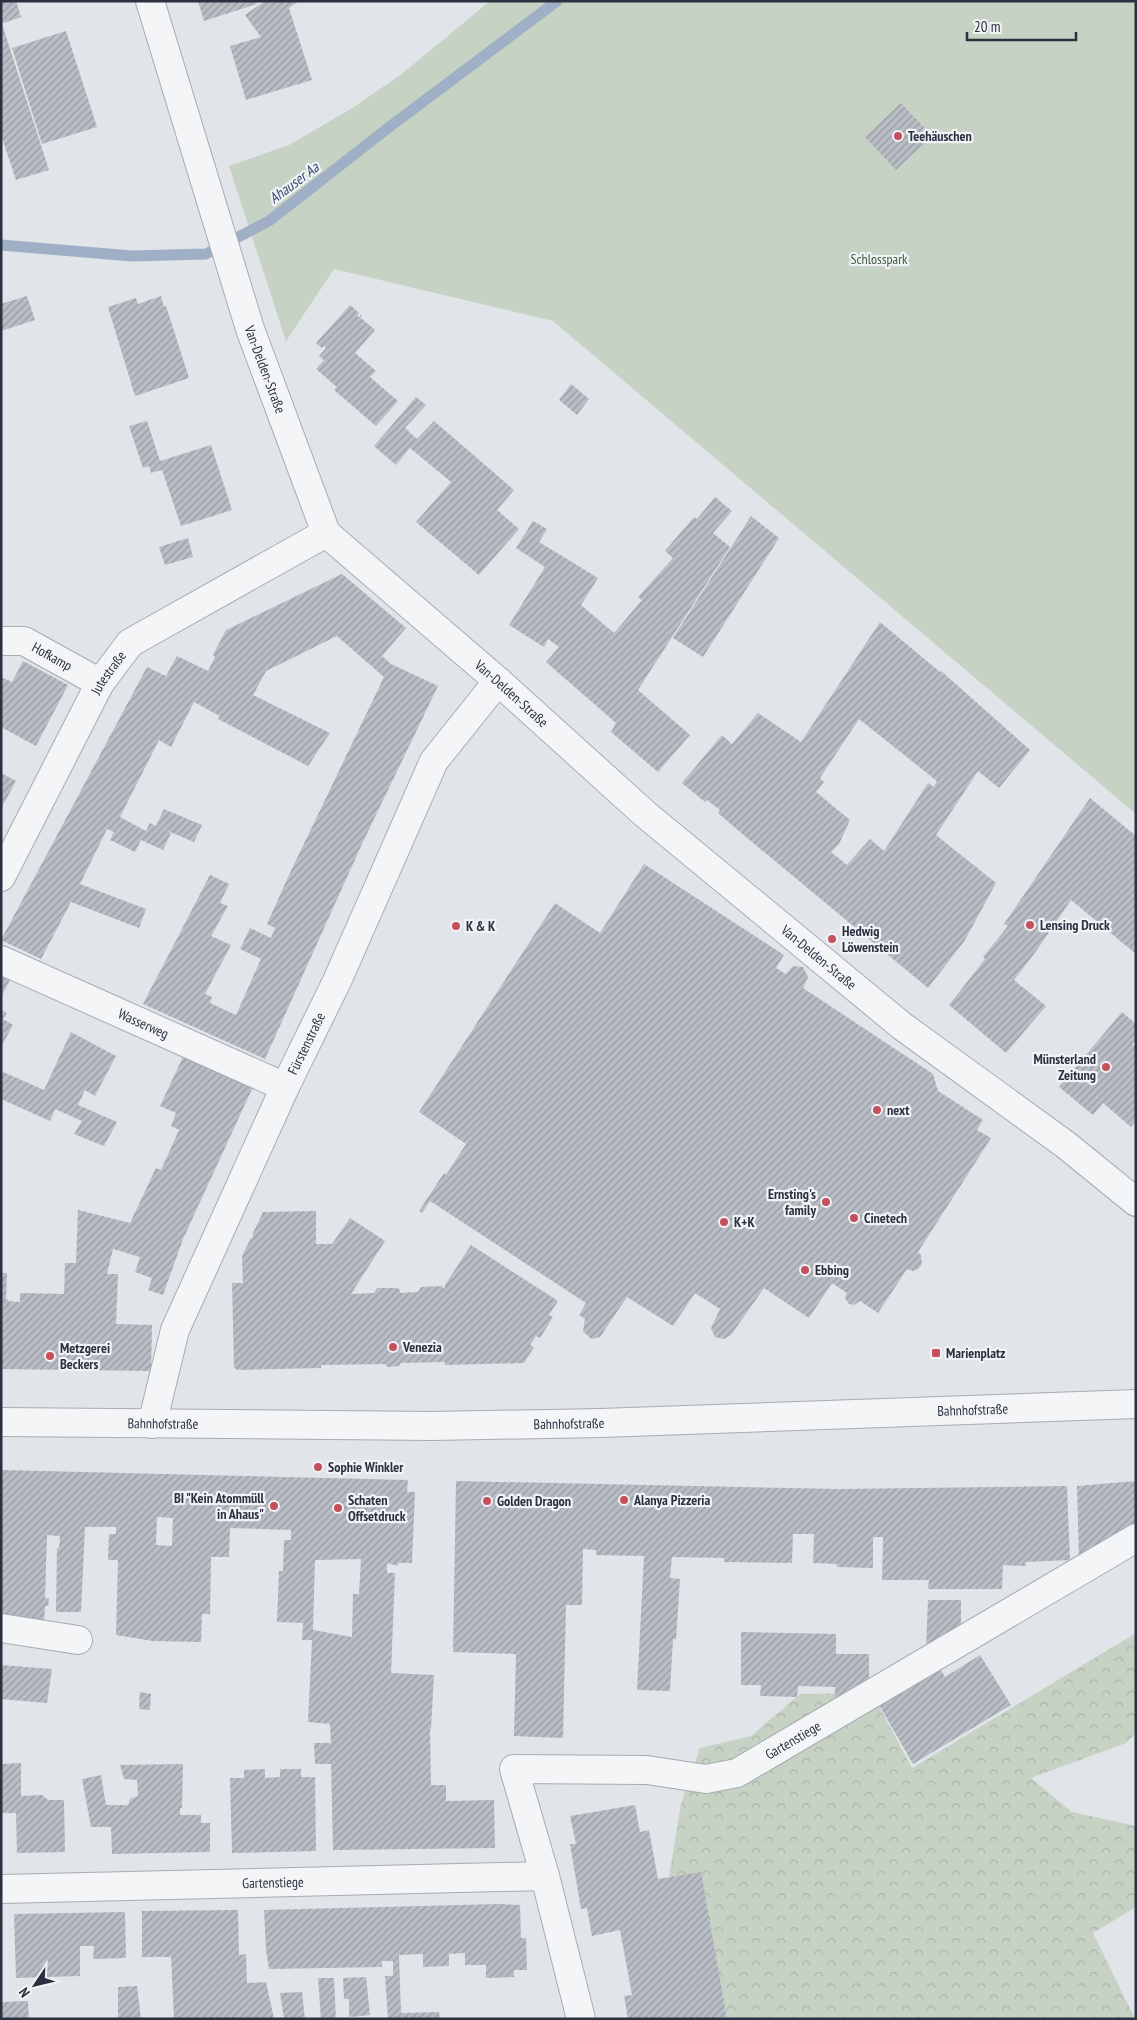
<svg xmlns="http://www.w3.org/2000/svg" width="1137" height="2020" font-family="'PT Sans Narrow',sans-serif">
	<defs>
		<pattern id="forest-crowns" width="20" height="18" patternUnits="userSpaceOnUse" patternTransform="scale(1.25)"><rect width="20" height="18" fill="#c6d2c3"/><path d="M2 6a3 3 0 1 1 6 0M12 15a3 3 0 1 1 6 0" fill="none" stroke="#aab5a9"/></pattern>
		<pattern id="building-hatch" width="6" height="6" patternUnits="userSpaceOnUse" patternTransform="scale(1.25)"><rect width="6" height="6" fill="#b9bdc5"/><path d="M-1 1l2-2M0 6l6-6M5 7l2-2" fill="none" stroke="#979aa1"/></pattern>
	</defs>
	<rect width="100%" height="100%" fill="#e1e4e9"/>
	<path fill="url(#forest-crowns)" d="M1136,1633V1733L1126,1743L1031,1778L1072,1812L1136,1826V1907L1093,1933L1135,2019H706L687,1960L669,1877L681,1804L700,1748L751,1736L800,1694L872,1693L912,1768Z"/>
	<path fill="#c6d2c3" d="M490,1H1136V814L553,321L334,269L286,341L229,166L289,145L354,107L403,73Z"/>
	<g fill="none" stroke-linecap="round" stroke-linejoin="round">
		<path stroke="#9fb0c6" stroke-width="11" d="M1,245L132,256L206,254L269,221L388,128L557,1"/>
	</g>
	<g fill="url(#building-hatch)" fill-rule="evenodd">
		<path d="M1,1H16L21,17L1,24Z"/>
		<path d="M198,1H256L257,4L204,21Z"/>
		<path d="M265,1H299L289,8L312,80L246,100L230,46L261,37L245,15Z"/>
		<path d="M2,24L49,170L16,180L1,135Z"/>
		<path d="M66,31L97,127L42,144L12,48Z"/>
		<path d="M901,103L932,136L896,170L865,137Z"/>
		<path d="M27,296L35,320L1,331V304Z"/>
		<path d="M161,296L164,307L166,306L189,378L135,396L108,307L136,298L138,304Z"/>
		<path d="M350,305L359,313L357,316L359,317L362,314L361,318L375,330L355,353L376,371L370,377L398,401L376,426L334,390L337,387L316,369L324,360L319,356L326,348L324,346L322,348L316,343Z"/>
		<path d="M571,384L589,399L577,415L559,400Z"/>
		<path d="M416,397L426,405L405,428L417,439L434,421L514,490L497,510L519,529L479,575L416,522L451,482L410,448L396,465L374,446Z"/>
		<path d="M147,421L160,461L211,445L232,510L181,526L162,470L151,473L149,466L143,468L129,426Z"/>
		<path d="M715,497L732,511L713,533L730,547L638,690L690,735L658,772L611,732L616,723L546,662L559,647L548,639L544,647L509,625L545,567L516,548L533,521L547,529L539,542L598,578L581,605L614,633L642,600L638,597L673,558L665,551L694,517L697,519Z"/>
		<path d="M751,516L779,538L703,657L673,638Z"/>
		<path d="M188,538L193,557L165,565L159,547Z"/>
		<path d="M342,574L406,628L382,656L391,664L438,686L362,844L265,1059L143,1004L210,875L229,884L220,903L228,906L211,936L231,945L205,994L212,997L210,1003L236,1015L261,959L240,949L250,928L271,938L275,928L267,924L289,875L384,677L337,636L266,671L253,695L330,733L308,766L218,719L220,716L194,702L171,747L159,740L120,817L146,831L150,823L156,826L164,809L202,825L194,842L163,829L171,833L163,850L141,840L135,852L110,840L114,832L107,829L80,884L146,909L139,928L71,902L41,959L1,940L147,667L166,676L177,656L208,671L215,657L213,655L226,630Z"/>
		<path d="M880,622L940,672L941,671L1030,750L999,788L978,771L936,835L996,883L965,940L928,988L740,832L718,813L720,810L707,800L705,802L682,783L722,735L732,744L758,713L801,742ZM859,719L937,781L934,787L928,783L884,851L870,839L847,865L831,852L839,844L850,820L816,792L824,782L820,778Z"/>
		<path d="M23,661L68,685L36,746L1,727V677L12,682Z"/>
		<path d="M1,773L16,781L1,809Z"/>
		<path d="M1090,798L1136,836V954L1071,900L1037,950L1014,980L1046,1006L1006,1053L949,1005L985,959L983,957L1008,926L1004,924Z"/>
		<path d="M644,864L784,955L776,968L786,974L793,966L803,967L808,977L803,988L933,1074L938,1091L983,1120L977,1130L991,1138L918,1252L921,1255L922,1264L918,1269L913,1271L907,1269L878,1313L860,1301L854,1305L849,1304L845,1298L847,1293L832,1283L809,1318L764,1288L731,1335L724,1339L715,1337L711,1328L720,1309L695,1293L673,1326L627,1297L600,1337L591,1339L583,1331L585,1319L579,1315L586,1303L430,1201L422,1213L419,1211L444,1173L446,1175L466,1144L419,1112L555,903L600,933Z"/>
		<path d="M1,974L11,978L1,997Z"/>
		<path d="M1,1010L7,1013L3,1019L13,1025L1,1047Z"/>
		<path d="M1122,1012L1136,1024V1040L1132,1044L1136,1047V1120L1131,1127L1103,1103L1093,1115L1059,1087Z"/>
		<path d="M71,1032L116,1056L95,1096L85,1090L78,1105L117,1122L104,1146L74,1134L82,1121L55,1109L50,1121L1,1099V1071L44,1090Z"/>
		<path d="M184,1055L253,1087L183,1239L163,1295L148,1290L152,1278L135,1272L140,1257L113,1249L107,1274H118L116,1324L152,1325L151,1371L1,1369V1273H7L6,1300L8,1299V1301L20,1302V1293L64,1294L65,1263H76L78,1210L130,1223L156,1168L161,1170L179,1130L171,1126L176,1113L160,1106Z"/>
		<path d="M316,1211V1244H332L350,1218L385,1241L351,1294L374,1293L377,1288H397L400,1290V1293L418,1292L421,1287L442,1286L445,1289V1285L471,1245L558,1301L549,1315L553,1317L540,1338L536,1336L530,1345L534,1347L524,1363L445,1365V1362L401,1363L399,1366L387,1367L385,1364L321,1365V1368L237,1370L234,1367L232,1283H243L242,1256L251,1238H253V1233L263,1212Z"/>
		<path d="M1,1470L408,1480L407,1492H415L412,1563H398V1566L387,1563V1573H395L391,1673L434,1675L431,1729L430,1728L431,1785H446V1801L494,1800L495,1848L333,1850L331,1764H315L314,1743H331L330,1724L308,1722L312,1640H302L303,1623L277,1622L279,1571H283L284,1540H291V1530L230,1528L229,1557H211L210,1614H202L201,1642L153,1641L116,1635L118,1560H108L109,1534H116V1527H85L81,1612H56L57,1548H59L60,1536L47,1535L45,1598H49L48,1606H45L44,1624L1,1618ZM157,1517L173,1518L172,1546L156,1545ZM361,1559L359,1594H353L352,1637L313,1630L315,1560Z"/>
		<path d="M456,1481L839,1489L1067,1486L1070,1560L1025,1562L1026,1566L1003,1565L1002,1589H928L929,1580H882L883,1537H873V1568L837,1567V1564L813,1563L814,1534H793L792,1563L724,1562V1558L672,1557L670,1578L680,1579L676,1639H673L670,1691L637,1690L644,1556L596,1555V1550L583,1549L582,1605H566L563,1738L514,1736L516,1654L453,1652Z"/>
		<path d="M1136,1481V1523L1130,1530L1079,1560L1077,1486Z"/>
		<path d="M928,1600H961V1626L926,1648Z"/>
		<path d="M741,1632L836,1634V1654H869V1684L835,1706V1687L798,1686L797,1697L760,1696L761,1685H741Z"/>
		<path d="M980,1655L1011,1705L913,1764L878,1703L937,1663L945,1677Z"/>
		<path d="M1,1665L52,1669L47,1703L1,1699Z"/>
		<path d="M140,1692L151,1694L150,1710L139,1709Z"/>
		<path d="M21,1763V1796L42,1795L48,1800H64L65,1852L17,1853L16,1813H1V1764Z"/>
		<path d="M183,1764L182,1808H180V1815H201V1823H210V1852L112,1854L111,1827H91L82,1779L101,1775L106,1805H128L130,1799L138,1796L137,1780L124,1779L120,1765Z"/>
		<path d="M265,1769V1778L280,1777V1769H301V1777H315L316,1851L232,1853L230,1778H244V1770Z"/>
		<path d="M635,1805L640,1832L649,1830L658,1879L701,1872L727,2019H628L624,1996L632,1995L620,1930L592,1936L587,1908L581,1909L570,1844H576L570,1816Z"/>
		<path d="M499,1904L520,1905L521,1938H526L527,1970H514V1977L486,1978V1965H465V1953L449,1954V1966L423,1967V1954L399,1955L401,2013L439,2012L440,2019H388L385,1976H393V1961H382V1967L269,1969L266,1950L264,1910Z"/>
		<path d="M238,1910L239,1955L246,1954L247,1983L266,1982L274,2019H174L171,1957H142V1911Z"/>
		<path d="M125,1912L126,1958L93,1959L94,1946H80V1976L16,1978L14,1914Z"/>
		<path d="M366,1977L370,2015L349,2017V1999H344L343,1978Z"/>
		<path d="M318,1978H334L336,2019H321Z"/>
		<path d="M137,1986L141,2019H118V1987Z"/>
		<path d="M302,1992L305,2019H284L280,1993Z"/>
		<path d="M28,2001L29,2019H1V2002Z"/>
	</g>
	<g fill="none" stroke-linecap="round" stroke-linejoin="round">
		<g stroke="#a7abb3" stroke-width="30">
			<g id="minor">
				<path id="s1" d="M150,1L250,329L326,533L498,681L645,814L902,1026L1066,1145L1136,1202"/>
				<path id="s2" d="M1,641H24L100,683"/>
				<path id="s3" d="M1,877L100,683L130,643L326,533"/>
				<path id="s4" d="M1,960L285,1087"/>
				<path id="s5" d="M1,1422L432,1426L601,1423L1136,1404"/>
				<path id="s6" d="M152,1424L175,1330L285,1087L337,981L434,761L498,681"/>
				<path d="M1,1628L78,1640"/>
				<path id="s7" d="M1,1889L545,1876"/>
				<path id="s8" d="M581,2019L545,1876L514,1769L647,1770L706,1779L737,1773L1136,1538"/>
			</g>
		</g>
		<use href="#minor" stroke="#f4f5f7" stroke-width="28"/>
	</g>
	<g fill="#c54f5a" stroke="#f1f3f6" stroke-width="2">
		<circle cx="898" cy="136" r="5"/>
		<circle cx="1030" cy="925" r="5"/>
		<circle cx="456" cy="926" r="5"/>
		<circle cx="832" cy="939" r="5"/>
		<circle cx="1106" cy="1067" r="5"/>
		<circle cx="877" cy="1110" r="5"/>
		<circle cx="826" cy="1202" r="5"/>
		<circle cx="854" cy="1218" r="5"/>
		<circle cx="724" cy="1222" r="5"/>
		<circle cx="805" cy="1270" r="5"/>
		<circle cx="393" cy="1347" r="5"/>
		<rect x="931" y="1348" width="10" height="10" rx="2.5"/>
		<circle cx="50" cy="1356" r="5"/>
		<circle cx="318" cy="1467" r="5"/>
		<circle cx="624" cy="1500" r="5"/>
		<circle cx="487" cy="1501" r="5"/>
		<circle cx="274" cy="1506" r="5"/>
		<circle cx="338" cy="1508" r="5"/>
	</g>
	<g text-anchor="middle" stroke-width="4.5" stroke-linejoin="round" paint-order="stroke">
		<g font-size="14" font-weight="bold" fill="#2b3140" stroke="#f1f3f6" text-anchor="start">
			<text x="908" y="141">Teehäuschen</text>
			<text x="1040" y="930">Lensing Druck</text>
			<text x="466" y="931">K &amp; K</text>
			<text x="842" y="936">Hedwig<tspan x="842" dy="16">Löwenstein</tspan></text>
			<text x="1096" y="1064" text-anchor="end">Münsterland<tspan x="1096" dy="16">Zeitung</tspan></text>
			<text x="887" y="1115">next</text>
			<text x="816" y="1199" text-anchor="end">Ernsting's<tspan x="816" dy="16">family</tspan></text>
			<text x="864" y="1223">Cinetech</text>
			<text x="734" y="1227">K+K</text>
			<text x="815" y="1275">Ebbing</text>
			<text x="403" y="1352">Venezia</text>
			<text x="60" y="1353">Metzgerei<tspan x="60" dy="16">Beckers</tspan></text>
			<text x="946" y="1358">Marienplatz</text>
			<text x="328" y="1472">Sophie Winkler</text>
			<text x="264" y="1503" text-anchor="end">BI "Kein Atommüll<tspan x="264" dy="16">in Ahaus"</tspan></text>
			<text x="348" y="1505">Schaten<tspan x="348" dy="16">Offsetdruck</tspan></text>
			<text x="634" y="1505">Alanya Pizzeria</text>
			<text x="497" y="1506">Golden Dragon</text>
		</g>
		<g font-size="14" fill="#3d5a39" stroke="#f1f3f6">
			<text x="879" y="264">Schlosspark</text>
		</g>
		<g font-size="14" fill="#2b3140" stroke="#f1f3f6">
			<text dy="5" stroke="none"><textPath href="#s1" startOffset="386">Van-Delden-Straße</textPath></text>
			<text dy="5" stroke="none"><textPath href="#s2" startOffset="55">Hofkamp</textPath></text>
			<text dy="5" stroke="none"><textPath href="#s3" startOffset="231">Jutestraße</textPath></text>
			<text dy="5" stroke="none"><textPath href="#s1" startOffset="806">Van-Delden-Straße</textPath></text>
			<text dy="5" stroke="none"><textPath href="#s1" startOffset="1211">Van-Delden-Straße</textPath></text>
			<text dy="5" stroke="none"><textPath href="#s4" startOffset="156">Wasserweg</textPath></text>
			<text dy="5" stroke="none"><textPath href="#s6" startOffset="412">Fürstenstraße</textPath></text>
			<text dy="5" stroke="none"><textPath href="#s5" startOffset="972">Bahnhofstraße</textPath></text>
			<text dy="5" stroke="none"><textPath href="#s5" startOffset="568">Bahnhofstraße</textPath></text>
			<text dy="5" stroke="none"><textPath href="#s5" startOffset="162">Bahnhofstraße</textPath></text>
			<text dy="5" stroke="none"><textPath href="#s8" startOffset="548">Gartenstiege</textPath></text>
			<text dy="5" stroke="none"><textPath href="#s7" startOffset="272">Gartenstiege</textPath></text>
		</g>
		<g font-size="15" font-style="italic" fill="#374e71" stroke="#f1f3f6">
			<text transform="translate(294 183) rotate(-37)" y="5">Ahauser Aa</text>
		</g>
	</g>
	<rect width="1137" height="2020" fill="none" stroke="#2b3140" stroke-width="5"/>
	<g transform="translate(35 1985) rotate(235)" stroke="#f1f3f6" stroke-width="4" paint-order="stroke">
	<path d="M0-4L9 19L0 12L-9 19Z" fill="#2b3140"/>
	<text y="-8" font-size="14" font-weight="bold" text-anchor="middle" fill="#2b3140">N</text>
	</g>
	<path d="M967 32v8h109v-8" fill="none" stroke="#2b3140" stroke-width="2.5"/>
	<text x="974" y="32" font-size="15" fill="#2b3140" stroke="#f1f3f6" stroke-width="4" paint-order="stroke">20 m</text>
</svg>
